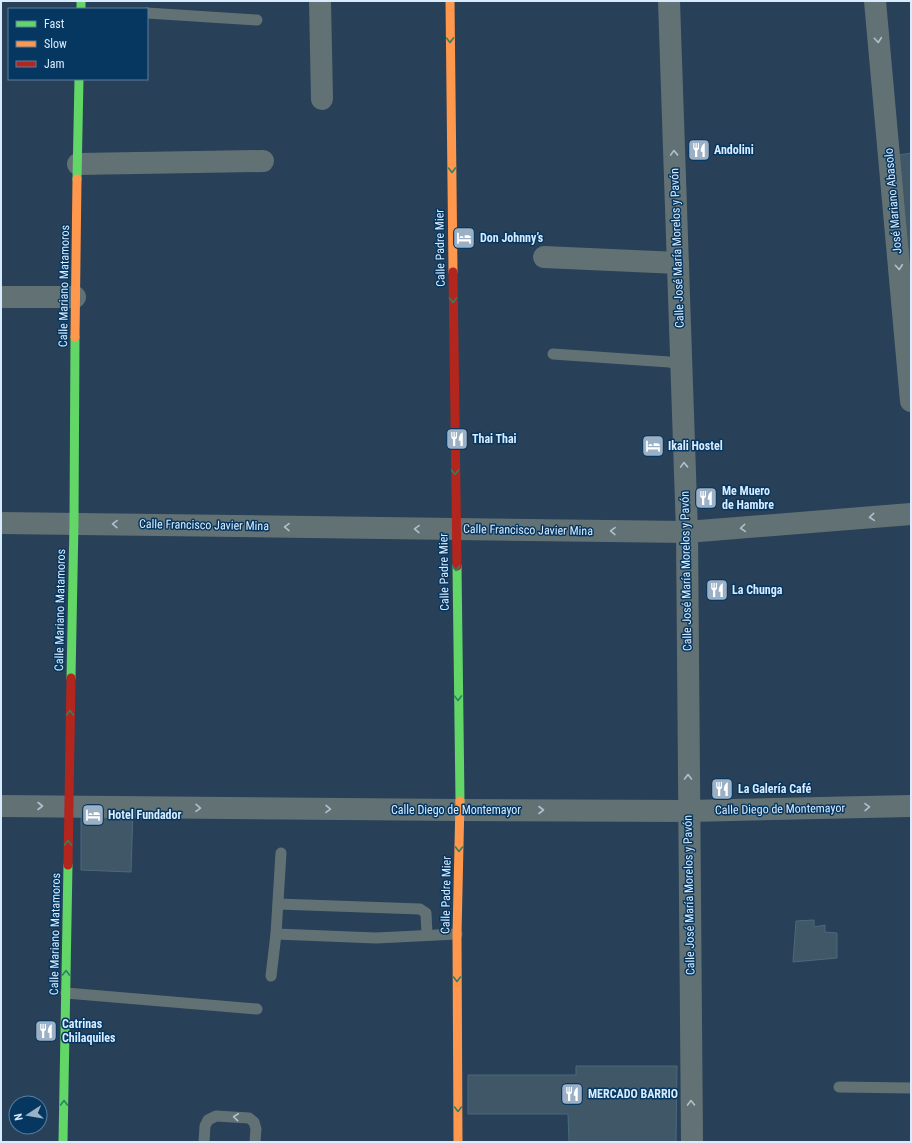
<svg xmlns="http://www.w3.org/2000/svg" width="912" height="1143" font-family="'Roboto Condensed',sans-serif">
	<rect width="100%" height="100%" fill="#284158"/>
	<g fill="#3f5767" stroke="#4b697c">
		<path d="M911,153V282L899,155Z"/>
		<path d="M133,809L131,872L81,870V813Z"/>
		<path d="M814,920V927L825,925V932L837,933V958L793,962L796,921Z"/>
		<path d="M576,1066H677L676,1142H569L568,1114H468V1075H576Z"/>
	</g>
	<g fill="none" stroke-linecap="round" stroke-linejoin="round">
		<g stroke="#627174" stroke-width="11">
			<path d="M147,13L257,20"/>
			<path d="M553,354L669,362L681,364"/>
			<path d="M278,904L420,909L426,913L427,935"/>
			<path d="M276,934L376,938L457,934"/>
			<path d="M271,976L276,934L281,853"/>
			<path d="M66,993L257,1009"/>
			<path d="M839,1087L911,1088"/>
			<path d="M204,1142L205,1126L208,1120L216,1116L249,1118L254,1122L256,1129L255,1142"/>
		</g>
		<g stroke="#627174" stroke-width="22">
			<path d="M320,1L322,99"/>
			<path d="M669,1L687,532L692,1142"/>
			<path d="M875,1L911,401"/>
			<path d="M78,164L263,161"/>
			<path d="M544,257L678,263"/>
			<path d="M1,297H75"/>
			<path d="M1,523L687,532L911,514"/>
			<path d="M1,806L460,810L689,811L911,806"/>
		</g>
		<g stroke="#63d668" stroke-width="9">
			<path d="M81,1V9"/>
			<path d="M77,179L79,79"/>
			<path d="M457,566L460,801"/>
			<path d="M71,678L74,523L75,337"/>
			<path d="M63,1142L68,865"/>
		</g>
		<g stroke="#ff974d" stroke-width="9">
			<path d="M450,1L453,272"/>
			<path d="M75,337L77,179"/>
			<path d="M458,1142L457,934L460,801"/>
		</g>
		<g stroke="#b3261e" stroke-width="9">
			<path d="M453,272L457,566"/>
			<path d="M68,865L71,678"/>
		</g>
	</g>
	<defs><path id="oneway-chevron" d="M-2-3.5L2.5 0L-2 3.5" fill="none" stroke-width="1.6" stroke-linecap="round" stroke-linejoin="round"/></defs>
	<g stroke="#307f64">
		<use href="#oneway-chevron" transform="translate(450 40) rotate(89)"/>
		<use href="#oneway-chevron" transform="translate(452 170) rotate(89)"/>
		<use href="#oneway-chevron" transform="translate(453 300) rotate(89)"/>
		<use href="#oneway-chevron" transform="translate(455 472) rotate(89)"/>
		<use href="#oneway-chevron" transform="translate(456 568) rotate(89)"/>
		<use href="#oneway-chevron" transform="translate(458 698) rotate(89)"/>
		<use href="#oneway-chevron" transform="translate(70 713) rotate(-89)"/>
		<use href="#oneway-chevron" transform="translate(68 843) rotate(-89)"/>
		<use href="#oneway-chevron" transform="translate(459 849) rotate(91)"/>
		<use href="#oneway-chevron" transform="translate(66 973) rotate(-89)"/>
		<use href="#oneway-chevron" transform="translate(457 979) rotate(90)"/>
		<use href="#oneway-chevron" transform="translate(64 1103) rotate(-89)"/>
		<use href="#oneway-chevron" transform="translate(458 1109) rotate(90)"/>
	</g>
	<g stroke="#afc0ce">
		<use href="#oneway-chevron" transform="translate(878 40) rotate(85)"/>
		<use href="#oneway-chevron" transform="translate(674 153) rotate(-92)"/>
		<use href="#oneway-chevron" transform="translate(899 267) rotate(85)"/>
		<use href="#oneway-chevron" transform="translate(684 465) rotate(-92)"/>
		<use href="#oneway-chevron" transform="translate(872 517) rotate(175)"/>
		<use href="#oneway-chevron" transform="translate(115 524) rotate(-179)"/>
		<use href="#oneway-chevron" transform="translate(287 527) rotate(-179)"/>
		<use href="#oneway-chevron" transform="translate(743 528) rotate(175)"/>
		<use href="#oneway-chevron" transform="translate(417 529) rotate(-179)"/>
		<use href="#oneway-chevron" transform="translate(613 531) rotate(-179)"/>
		<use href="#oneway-chevron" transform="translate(688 777) rotate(-90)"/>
		<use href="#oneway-chevron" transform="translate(40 806)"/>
		<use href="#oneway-chevron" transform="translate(867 807) rotate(-1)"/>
		<use href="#oneway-chevron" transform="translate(198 808) rotate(1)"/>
		<use href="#oneway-chevron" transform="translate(328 809) rotate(1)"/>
		<use href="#oneway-chevron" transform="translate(541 810)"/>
		<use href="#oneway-chevron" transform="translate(691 1103) rotate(-91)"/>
		<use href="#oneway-chevron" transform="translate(236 1117) rotate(-174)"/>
	</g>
	<defs>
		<g id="restaurant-square" transform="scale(1.15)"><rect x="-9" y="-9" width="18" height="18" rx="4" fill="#9bb0c5" stroke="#063760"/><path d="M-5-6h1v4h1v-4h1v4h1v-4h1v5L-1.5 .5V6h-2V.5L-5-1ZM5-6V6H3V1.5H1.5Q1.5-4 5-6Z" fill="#fff"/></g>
		<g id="hotel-square" transform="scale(1.15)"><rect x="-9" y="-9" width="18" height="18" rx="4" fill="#9bb0c5" stroke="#063760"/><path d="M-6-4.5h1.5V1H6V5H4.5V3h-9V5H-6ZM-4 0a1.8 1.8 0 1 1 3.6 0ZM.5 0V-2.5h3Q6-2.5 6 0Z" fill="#fff"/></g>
	</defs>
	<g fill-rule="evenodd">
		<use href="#restaurant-square" x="699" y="150"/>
		<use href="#hotel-square" x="464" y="238"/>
		<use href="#restaurant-square" x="457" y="439"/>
		<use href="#hotel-square" x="653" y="446"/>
		<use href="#restaurant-square" x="706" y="498"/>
		<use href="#restaurant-square" x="717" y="590"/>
		<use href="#restaurant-square" x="722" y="789"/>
		<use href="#hotel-square" x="93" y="815"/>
		<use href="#restaurant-square" x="46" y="1031"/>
		<use href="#restaurant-square" x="572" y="1094"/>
	</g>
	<g text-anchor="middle" stroke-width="3" stroke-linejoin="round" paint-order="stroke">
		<g font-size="12" font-weight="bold" fill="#d9ebff" stroke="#063760" text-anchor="start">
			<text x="714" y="154">Andolini</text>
			<text x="480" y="242">Don Johnny’s</text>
			<text x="472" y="443">Thai Thai</text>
			<text x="668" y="450">Ikali Hostel</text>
			<text x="722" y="495">Me Muero<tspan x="722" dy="14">de Hambre</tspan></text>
			<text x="732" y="594">La Chunga</text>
			<text x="738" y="793">La Galería Café</text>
			<text x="108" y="819">Hotel Fundador</text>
			<text x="62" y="1028">Catrinas<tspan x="62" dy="14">Chilaquiles</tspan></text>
			<text x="588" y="1098">MERCADO BARRIO</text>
		</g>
		<g font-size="12" fill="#d9ebff" stroke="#063760">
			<text transform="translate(893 201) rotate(-95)" y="4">José Mariano Abasolo</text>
			<text transform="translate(440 248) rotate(-91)" y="4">Calle Padre Mier</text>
			<text transform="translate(677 248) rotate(-92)" y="4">Calle José María Morelos y Pavón</text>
			<text transform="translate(64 286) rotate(-89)" y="4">Calle Mariano Matamoros</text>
			<text transform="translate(204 525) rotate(1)" y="4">Calle Francisco Javier Mina</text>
			<text transform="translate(528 530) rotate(1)" y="4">Calle Francisco Javier Mina</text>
			<text transform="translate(686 571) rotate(-91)" y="4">Calle José María Morelos y Pavón</text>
			<text transform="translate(444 572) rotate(-91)" y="4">Calle Padre Mier</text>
			<text transform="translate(60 610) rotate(-89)" y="4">Calle Mariano Matamoros</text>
			<text transform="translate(780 809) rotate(-1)" y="4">Calle Diego de Montemayor</text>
			<text x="456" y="814">Calle Diego de Montemayor</text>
			<text transform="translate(446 895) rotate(-89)" y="4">Calle Padre Mier</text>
			<text transform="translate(689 895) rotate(-91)" y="4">Calle José María Morelos y Pavón</text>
			<text transform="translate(55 934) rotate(-89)" y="4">Calle Mariano Matamoros</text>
		</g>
	</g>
	<rect width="912" height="1143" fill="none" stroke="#d9ebff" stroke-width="4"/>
	<rect x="8" y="8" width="140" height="72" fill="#063760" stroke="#5a7fa0"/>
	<rect x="16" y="21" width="20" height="6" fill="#63d668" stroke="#5a7fa0"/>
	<text x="44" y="28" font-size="12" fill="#d9ebff">Fast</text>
	<rect x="16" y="41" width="20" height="6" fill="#ff974d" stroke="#5a7fa0"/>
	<text x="44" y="48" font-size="12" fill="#d9ebff">Slow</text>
	<rect x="16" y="61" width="20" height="6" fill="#b3261e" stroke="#5a7fa0"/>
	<text x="44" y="68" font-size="12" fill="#d9ebff">Jam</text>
	<g transform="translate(28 1115) rotate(258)"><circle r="19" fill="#063760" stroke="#5a7fa0"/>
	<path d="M0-3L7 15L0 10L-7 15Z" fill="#9bb0c5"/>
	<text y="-6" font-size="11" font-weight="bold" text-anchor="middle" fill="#d9ebff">N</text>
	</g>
</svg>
